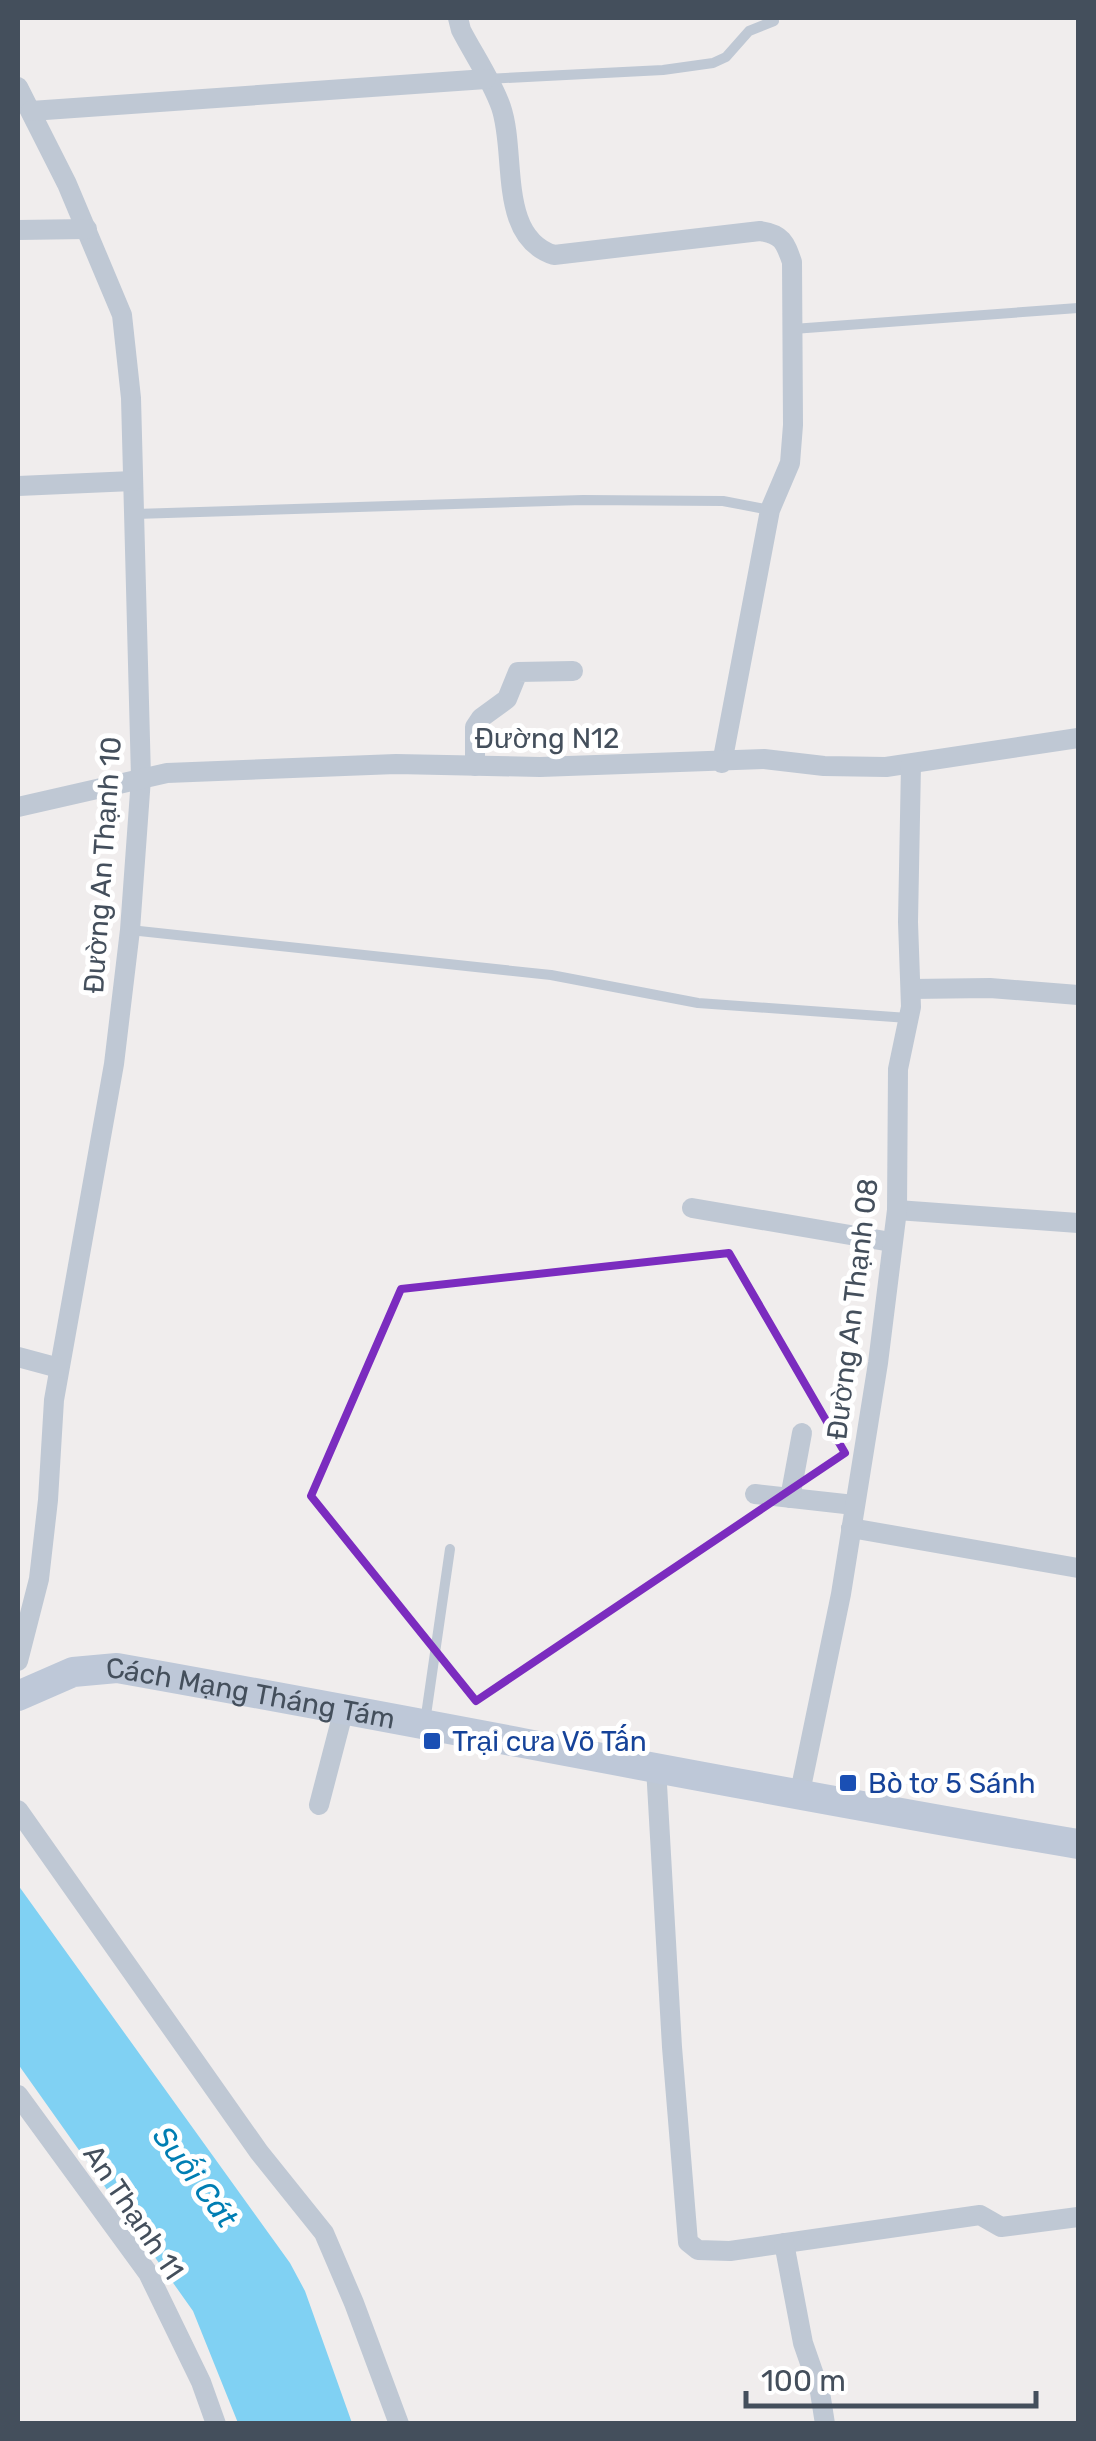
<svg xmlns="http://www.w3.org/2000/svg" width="1096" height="2441" font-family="Rubik,sans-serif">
	<rect width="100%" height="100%" fill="#f0eded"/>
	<path fill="#80d1f3" d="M18,1885L290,2263L305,2291L352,2423H238L193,2311L18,2064Z"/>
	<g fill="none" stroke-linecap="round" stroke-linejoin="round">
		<g stroke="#bfc8d4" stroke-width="10">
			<path d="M486,79L663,70L713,63L726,57L749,31L774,21"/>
			<path d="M793,329L1078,308"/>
			<path d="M135,514L583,500L723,501L770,510"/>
			<path d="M130,930L551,975L698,1003L908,1018"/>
			<path d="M425,1722L450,1549"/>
		</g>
		<g stroke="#bfc8d4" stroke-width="20">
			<path d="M458,18L461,30C474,55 492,81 501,107C517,153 497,237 554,255L760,231C782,234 785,242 792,262L793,425L790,463L770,510L722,763"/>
			<path d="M18,87L67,184L122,315L131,398L141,778L130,930L114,1064L54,1400L48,1500L39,1579L18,1661"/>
			<path d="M31,111L486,79"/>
			<path d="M18,230L87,229"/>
			<path d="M18,486L133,481"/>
			<path d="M475,766V727L481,718L507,699L518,672L573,671"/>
			<path d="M18,807L167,773L396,764L540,767L764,759L824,766L886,767L1078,738"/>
			<path d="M911,989L990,988L1078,995"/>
			<path d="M692,1208L891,1242"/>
			<path d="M897,1210L1078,1223"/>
			<path d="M18,1357L59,1368"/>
			<path d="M755,1494L854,1505"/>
			<path d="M790,1498L802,1433"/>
			<path d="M851,1528L1078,1568"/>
			<path d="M656,1767L672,2047L688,2242L698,2250L730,2251L980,2215L1001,2227L1078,2217"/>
			<path d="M799,1797L841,1594L878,1363L897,1210L898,1069L911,1007L908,922L911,764"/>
			<path d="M319,1805L344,1709"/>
			<path d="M18,1810L259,2152L324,2233L354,2303L399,2424"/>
			<path d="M18,2095L148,2273L201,2382L216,2424"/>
			<path d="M784,2243L803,2343L820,2392L825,2424"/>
		</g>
		<path stroke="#bec8d8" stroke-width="30" id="s1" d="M18,1696L73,1672L117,1668C438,1725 757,1790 1078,1844"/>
	</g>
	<path fill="none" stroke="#7b2cbf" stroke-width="8" stroke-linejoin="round" d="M729,1253L845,1453L476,1701L311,1496L401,1289Z"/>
	<g fill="#1a4fb4" stroke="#fff" stroke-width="4">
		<rect x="422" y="1731" width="20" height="20" rx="5"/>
		<rect x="838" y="1773" width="20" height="20" rx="5"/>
	</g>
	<g text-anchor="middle" stroke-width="10" stroke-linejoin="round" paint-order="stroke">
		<g font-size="28" fill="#444f5c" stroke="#fff">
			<text x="547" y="748">Đường N12</text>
			<text transform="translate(102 865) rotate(-86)" y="10">Đường An Thạnh 10</text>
			<text transform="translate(852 1309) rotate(-83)" y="10">Đường An Thạnh 08</text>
			<text dy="10" stroke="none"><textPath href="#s1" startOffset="240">Cách Mạng Tháng Tám</textPath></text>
			<text transform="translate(134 2212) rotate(56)" y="10">An Thạnh 11</text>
		</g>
		<g font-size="28" fill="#164399" stroke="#fff" text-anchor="start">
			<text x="452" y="1751">Trại cưa Võ Tấn</text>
			<text x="868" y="1793">Bò tơ 5 Sánh</text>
		</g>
		<g font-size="30" font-style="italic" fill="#007eb3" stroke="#fff">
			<text transform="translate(195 2177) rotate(53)" y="10">Suối Cát</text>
		</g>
	</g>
	<rect width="1096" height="2441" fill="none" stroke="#444f5c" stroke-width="40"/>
	<path d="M746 2391v15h290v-15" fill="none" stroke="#444f5c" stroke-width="5"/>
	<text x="761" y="2391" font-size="30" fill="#444f5c" stroke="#ffffff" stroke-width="8" paint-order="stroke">100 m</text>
</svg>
